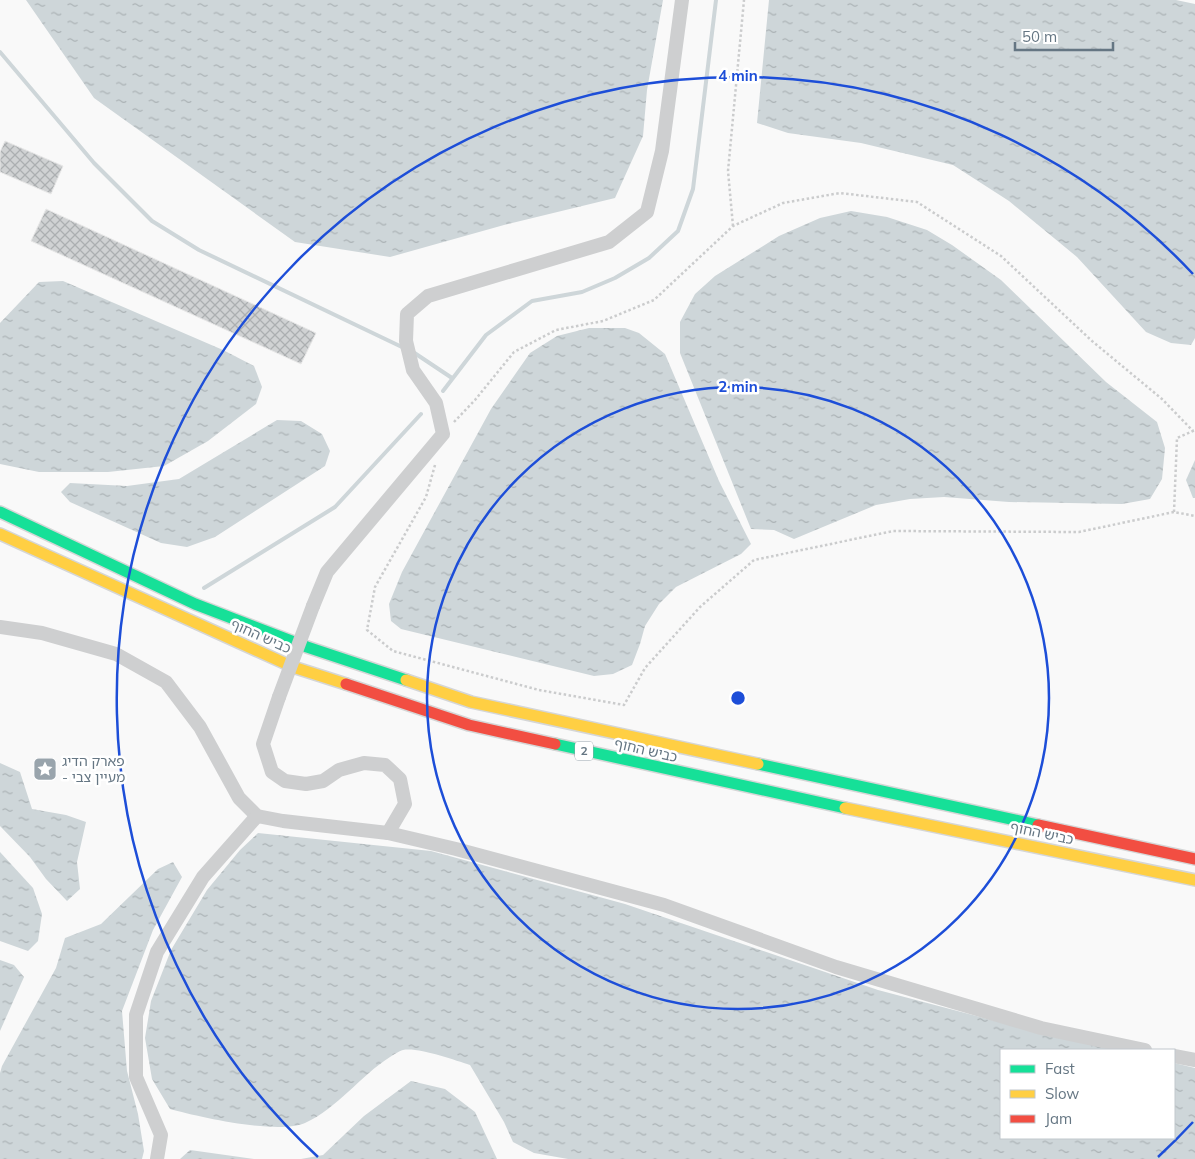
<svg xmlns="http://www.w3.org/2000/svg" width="1195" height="1159" font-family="Mulish,'Noto Sans Hebrew',sans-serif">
	<defs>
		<pattern id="water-ripples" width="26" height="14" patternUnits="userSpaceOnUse" patternTransform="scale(1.25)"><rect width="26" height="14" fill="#ced6d9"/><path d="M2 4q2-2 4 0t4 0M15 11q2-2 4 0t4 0" fill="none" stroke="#abb2b5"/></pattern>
		<pattern id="building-cross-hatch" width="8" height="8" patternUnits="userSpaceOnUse" patternTransform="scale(1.25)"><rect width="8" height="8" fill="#d0d2d3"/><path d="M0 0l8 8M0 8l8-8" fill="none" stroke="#acafb1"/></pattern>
	</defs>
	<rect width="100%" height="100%" fill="#f9f9f9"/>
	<g fill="url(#water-ripples)">
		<path d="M26,0H663L647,90L643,136L615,198L504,225L390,257L295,242L94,98Z"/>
		<path d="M769,0H1176L1195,4V338L1191,345L1171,343L1146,332L1077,257L1009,201L953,165L861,143L788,133L757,123Z"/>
		<path d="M851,211L887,217L927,230L952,245L1001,280L1106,382L1157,422L1165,448L1162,479L1150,499L1122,504L1009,502L944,497L910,499L876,505L794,539L774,530L751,529L680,353V322L695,294L715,276L779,236L820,218Z"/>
		<path d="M63,281L223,350L254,366L262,387L256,404L208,441L164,466L108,472H39L0,464V323L39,282Z"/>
		<path d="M589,328H625L639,333L665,354L719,481L751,544L741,554L676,587L659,604L645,626L640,644L632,665L613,674L594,676L401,629L391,621L389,604L402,572L491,409L530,353L557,336Z"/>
		<path d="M277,420L301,421L322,434L330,451L325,466L215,537L187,547L161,543L70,502L61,492L70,483L127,486L179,479Z"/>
		<path d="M1195,460V498H1193L1186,480Z"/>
		<path d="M0,763L20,772L32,809L66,815L86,822L77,862L80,889L67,901L46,879L30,857L0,826Z"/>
		<path d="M258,833L431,851L625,904L878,990L1041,1033L1116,1050H1001V1138H1174V1063L1195,1068V1159H568L534,1153L513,1142L504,1122L470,1065C454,1060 418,1047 403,1050C399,1051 393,1055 390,1057C360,1076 338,1108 305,1123C278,1135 199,1117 170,1109L152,1079L145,1038L151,1001L171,950L207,890L240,850Z"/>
		<path d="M0,852L33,888L42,914L38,941L28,951L0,941Z"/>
		<path d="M173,862L182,877L153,930L122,1011L127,1071L138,1114L144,1151L142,1159H0V1073L2,1066L56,968L65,938L101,924L158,869Z"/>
		<path d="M0,960L14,965L24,977L0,1031Z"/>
		<path d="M411,1081L445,1089L475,1112L497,1159H301L323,1155L364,1116Z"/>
		<path d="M190,1150L254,1159H180Z"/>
	</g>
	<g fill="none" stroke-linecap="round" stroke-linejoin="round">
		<g stroke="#ced6d9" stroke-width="4">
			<path d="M0,52L94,163L152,221L199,250L404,348"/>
			<path d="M413,352L452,378"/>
			<path d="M443,391L486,335L532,301L582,292L615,278L649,258L678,231L693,189L716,0"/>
			<path d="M204,588L335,507L421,414"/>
		</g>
	</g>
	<g fill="url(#building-cross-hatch)" stroke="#e8e8e8">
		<path d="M5,141L63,166L51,194L0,172V152Z"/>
		<path d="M46,209L316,333L301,364L31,241Z"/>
	</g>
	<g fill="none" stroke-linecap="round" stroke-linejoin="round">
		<g stroke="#d5d6d6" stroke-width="14">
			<g id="fast">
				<path d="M0,512L195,604L307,647L406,680"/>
				<path d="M555,744L845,808"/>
				<path d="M758,764L1038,825"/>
			</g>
		</g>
		<g stroke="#d5d6d6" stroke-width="14">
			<g id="slow">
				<path d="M0,534L293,667L346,684"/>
				<path d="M406,680L471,702L758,764"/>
				<path d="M845,808L1195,880"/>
			</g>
		</g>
		<g stroke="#d5d6d6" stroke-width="14">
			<g id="jam">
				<path d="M346,684L469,725L555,744"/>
				<path d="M1038,825L1195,859"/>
			</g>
		</g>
		<g stroke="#cbcccd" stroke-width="2.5" stroke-dasharray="2.5 2.5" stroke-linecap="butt">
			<path d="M733,226L728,171L744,0"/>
			<path d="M454,422L475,400L514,352L556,330L603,321L654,300L733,226L783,203L840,193L917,202L1001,256L1092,341L1162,399L1193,431"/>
			<path d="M435,465L426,497L375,587L367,630L393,651L539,690L624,705L645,668L700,607L754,560L893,531L1079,532L1174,512L1195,516"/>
			<path d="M1174,512L1177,438L1195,430"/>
		</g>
		<g stroke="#cecfd0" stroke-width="14">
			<path d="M313,606L327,572L443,434L436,403L413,370L406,341L407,314L428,296L609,242L647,212L662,151L682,0"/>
			<path d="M0,627L42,633L116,654L166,682L200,727L239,798L257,816L283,821L388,833L456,849L664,905L836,967L1041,1028L1145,1050"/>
			<path d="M279,697L263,744L272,772L285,781L306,784L323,781L339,770L364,763L385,765L400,779L405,804L388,833"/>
			<path d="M1174,1056L1195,1060"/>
			<path d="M157,1159L161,1135L136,1077V1015L157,952L203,877L257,816"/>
		</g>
		<use href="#fast" stroke="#16e098" stroke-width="11"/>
		<use href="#slow" stroke="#ffcf43" stroke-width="11"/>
		<use href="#jam" stroke="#f24e42" stroke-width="11"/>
		<path stroke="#cecfd0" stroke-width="14" d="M279,697L313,606"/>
	</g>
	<g fill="none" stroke="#1d4ed8" stroke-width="2.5">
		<circle cx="738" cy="698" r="311"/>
		<path d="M1193 1122A622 622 0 0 1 1158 1157M318 1157A622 622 0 1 1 1193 274"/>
	</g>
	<defs>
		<g id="sight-square" transform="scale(1.25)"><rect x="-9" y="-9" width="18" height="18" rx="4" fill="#99a4ac" stroke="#fff"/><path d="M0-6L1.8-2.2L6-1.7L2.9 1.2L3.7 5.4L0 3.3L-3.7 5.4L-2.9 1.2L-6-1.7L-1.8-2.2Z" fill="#fff"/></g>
	</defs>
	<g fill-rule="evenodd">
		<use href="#sight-square" x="45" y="769"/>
	</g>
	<g text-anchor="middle" stroke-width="5" stroke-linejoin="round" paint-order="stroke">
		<rect fill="#fff" stroke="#939fa8" stroke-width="1" x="575" y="741.5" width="18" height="19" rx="4"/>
		<g font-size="12" font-weight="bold" fill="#657683">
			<text x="584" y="755">2</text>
		</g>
		<g font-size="14" fill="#657683" stroke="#fff">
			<text transform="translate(261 636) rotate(24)" y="5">כביש החוף</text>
			<text transform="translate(646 750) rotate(13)" y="5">כביש החוף</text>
			<text transform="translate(1042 833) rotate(12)" y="5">כביש החוף</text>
		</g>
		<g font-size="14" fill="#657683" stroke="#fff" text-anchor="start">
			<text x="62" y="766">פארק הדיג<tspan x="62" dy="16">- מעיין צבי</tspan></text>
		</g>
	</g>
	<circle cx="738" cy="698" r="8" fill="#1d4ed8" stroke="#fff" stroke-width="2.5"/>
	<g font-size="15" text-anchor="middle" font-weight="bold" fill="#1d4ed8" stroke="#fff" stroke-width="5" stroke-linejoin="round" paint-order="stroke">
		<text x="738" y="81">4 min</text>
		<text x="738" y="392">2 min</text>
	</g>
	<rect x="1000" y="1049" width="175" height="90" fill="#ffffff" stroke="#c1c8cd"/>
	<rect x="1010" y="1065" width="25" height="8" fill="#16e098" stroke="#c1c8cd"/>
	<text x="1045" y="1074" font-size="15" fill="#657683">Fast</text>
	<rect x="1010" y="1090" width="25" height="8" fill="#ffcf43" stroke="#c1c8cd"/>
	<text x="1045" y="1099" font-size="15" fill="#657683">Slow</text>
	<rect x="1010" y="1115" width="25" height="8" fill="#f24e42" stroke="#c1c8cd"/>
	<text x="1045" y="1124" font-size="15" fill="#657683">Jam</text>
	<path d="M1015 42v8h98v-8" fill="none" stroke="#657683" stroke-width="2.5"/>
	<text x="1022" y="42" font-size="15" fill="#657683" stroke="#ffffff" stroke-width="4" paint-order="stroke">50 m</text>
</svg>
